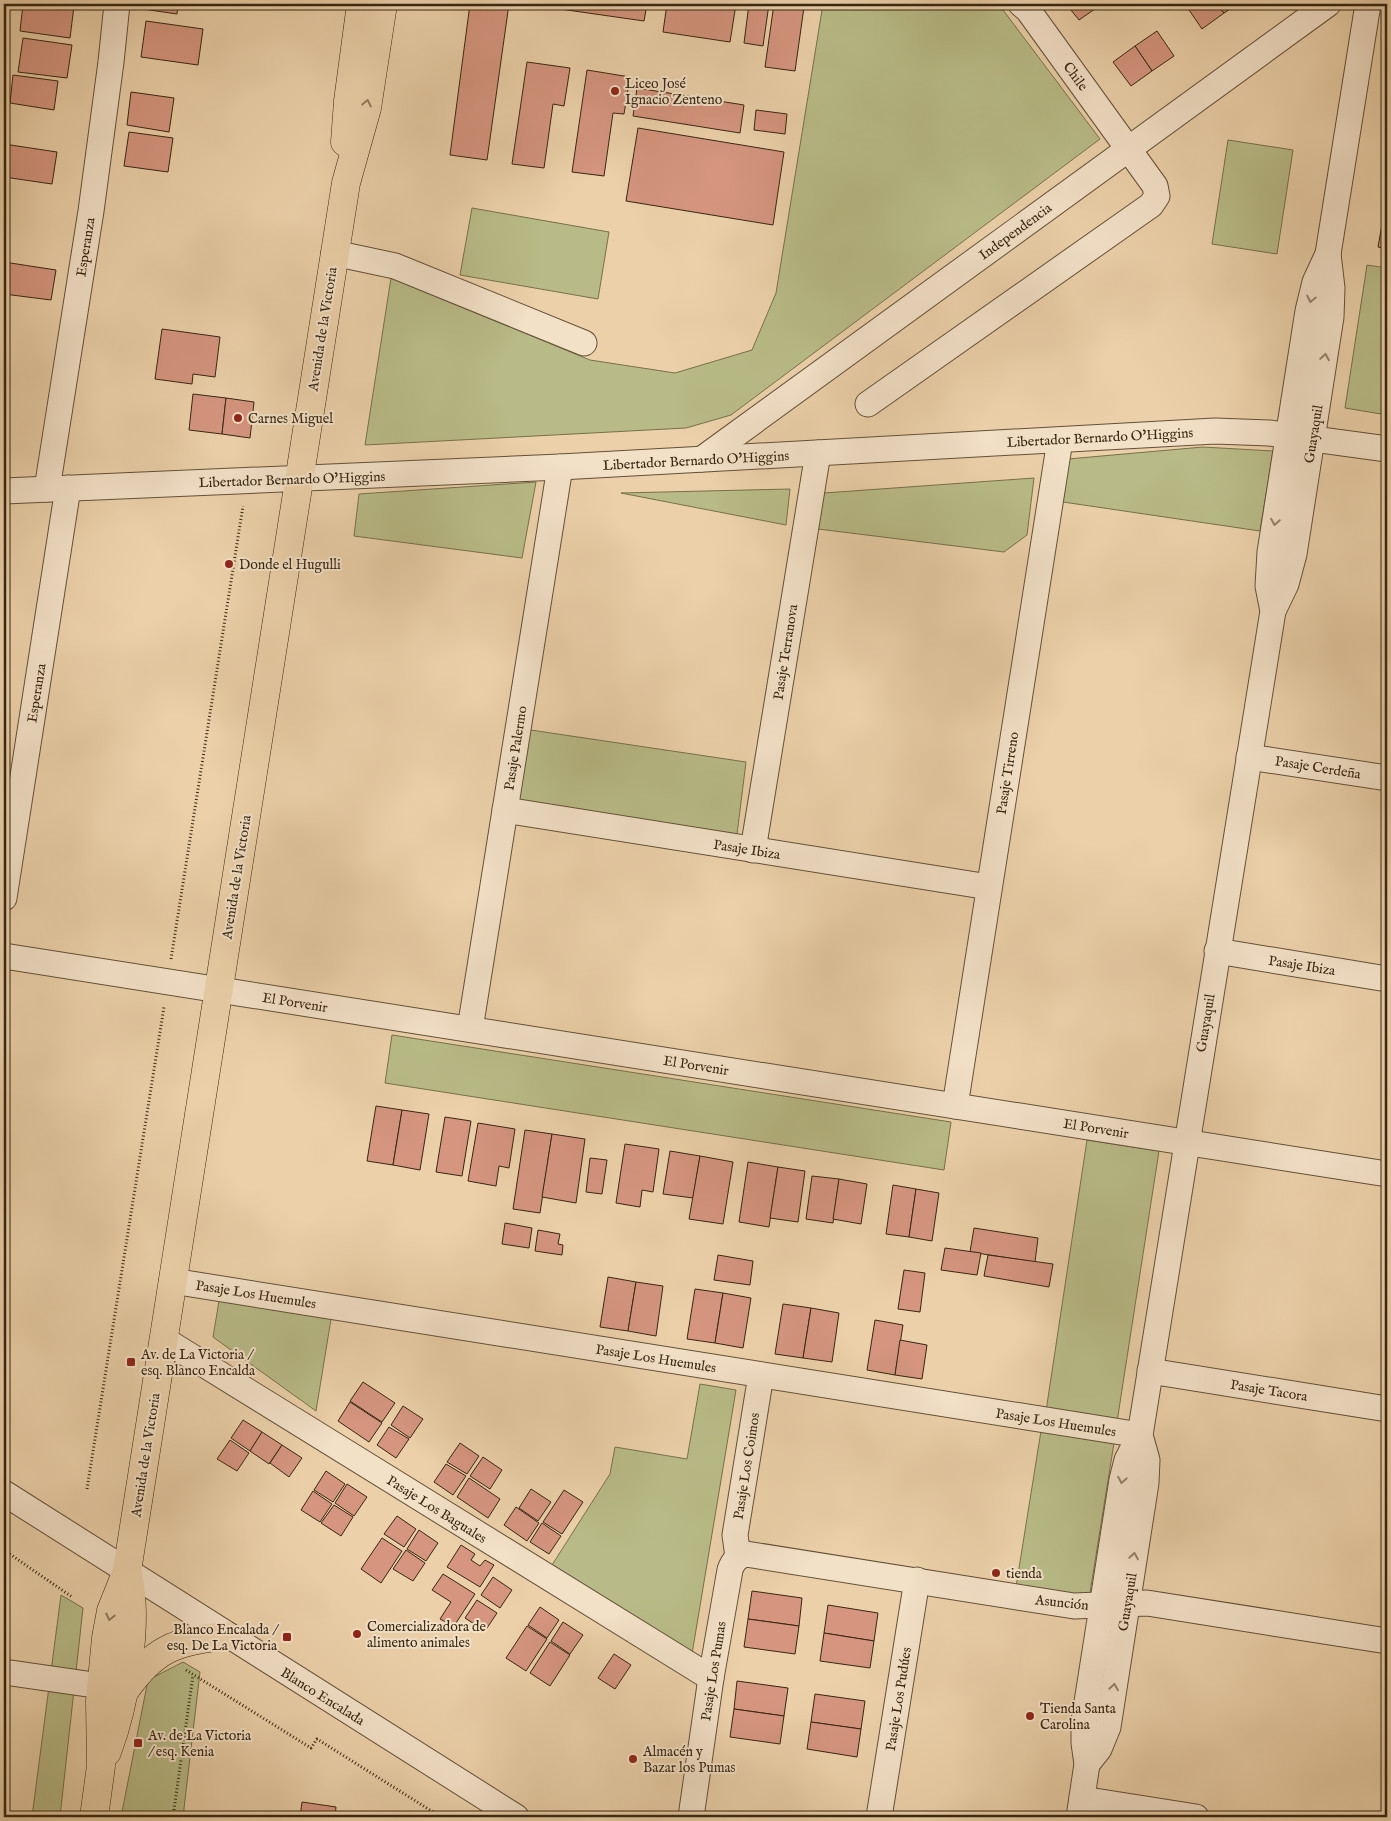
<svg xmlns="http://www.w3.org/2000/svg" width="1391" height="1821" font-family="'IM FELL English',serif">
	<rect width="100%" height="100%" fill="#ebd0a9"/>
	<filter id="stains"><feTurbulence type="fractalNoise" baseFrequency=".004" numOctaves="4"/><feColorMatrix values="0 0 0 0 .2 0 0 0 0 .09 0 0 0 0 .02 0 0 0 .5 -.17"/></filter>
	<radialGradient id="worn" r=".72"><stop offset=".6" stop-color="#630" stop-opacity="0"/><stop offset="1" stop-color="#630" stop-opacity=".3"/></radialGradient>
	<g fill="#b8bb87" stroke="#78704c">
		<path d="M823,4H964L1003,10L1100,139L731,415L686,428L365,445L391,278L590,360L675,373L752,350L776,293Z"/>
		<path d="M1228,140L1293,150L1277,254L1212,244Z"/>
		<path d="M472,208L609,232L598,299L460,275Z"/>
		<path d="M1367,265L1387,268V415L1345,408Z"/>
		<path d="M1203,447L1273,451L1260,531L1063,502L1068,459Z"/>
		<path d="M1034,478L1027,535L1004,552L818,529L824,493Z"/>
		<path d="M536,482L522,558L354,536L359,494Z"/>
		<path d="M790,489L786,525L621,493Z"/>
		<path d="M524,729L746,762L737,834L513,802Z"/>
		<path d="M392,1035L951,1122L944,1170L385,1083Z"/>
		<path d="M1087,1140L1159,1151L1117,1422L1046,1411Z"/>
		<path d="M219,1301L331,1319L316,1411L213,1337Z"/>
		<path d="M700,1384L736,1390L692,1654L552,1565L610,1474L615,1447L687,1459Z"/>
		<path d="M1041,1431L1114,1443L1089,1599L1016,1587Z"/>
		<path d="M61,1595L83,1608L60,1817H32Z"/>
		<path d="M183,1662L200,1672L183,1817H121L148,1680Z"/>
	</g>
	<g fill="#d5957f" stroke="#372612">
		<path d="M23,4H61L74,6L70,38L20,31Z"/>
		<path d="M136,4H178L177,14L136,8Z"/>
		<path d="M470,4H509L487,160L450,155Z"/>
		<path d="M539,4H647L644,21L539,6Z"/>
		<path d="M667,4H736L730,42L663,32Z"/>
		<path d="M749,4H769L763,46L744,43Z"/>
		<path d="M774,4L804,7L795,71L765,67Z"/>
		<path d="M1066,4H1102L1079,20Z"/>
		<path d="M1185,4H1217L1224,13L1202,29Z"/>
		<path d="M1217,4H1238L1224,13Z"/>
		<path d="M146,21L203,29L198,65L141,57Z"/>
		<path d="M1157,31L1174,56L1152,71L1135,46Z"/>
		<path d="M23,38L72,45L67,78L18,72Z"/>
		<path d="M1135,46L1152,71L1131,86L1113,62Z"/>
		<path d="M527,62L570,68L564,106L553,104L544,168L512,164Z"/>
		<path d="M587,70L630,77L624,114L613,113L604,176L572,172Z"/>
		<path d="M13,75L58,81L54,110L10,103Z"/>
		<path d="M637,88L744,105L740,133L633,116Z"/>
		<path d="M131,92L174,98L169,132L127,125Z"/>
		<path d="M756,110L787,114L785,134L754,130Z"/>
		<path d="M638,128L784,152L773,225L626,201Z"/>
		<path d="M129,132L173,138L168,172L124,166Z"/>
		<path d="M4,144L57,152L52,184L4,177Z"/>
		<path d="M1384,213L1387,214V249L1378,247Z"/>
		<path d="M4,262L56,270L51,300L4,294Z"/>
		<path d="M162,329L220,337L215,377L193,374L192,384L155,379Z"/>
		<path d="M193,394L226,398L222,434L189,430Z"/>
		<path d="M226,398L254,402L250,438L222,434Z"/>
		<path d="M376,1106L402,1110L393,1165L367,1161Z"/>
		<path d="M402,1110L429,1114L420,1170L393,1165Z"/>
		<path d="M445,1117L471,1121L462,1176L436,1172Z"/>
		<path d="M478,1123L515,1129L509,1168L499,1166L496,1186L468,1181Z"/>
		<path d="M525,1130L552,1134L540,1213L513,1209Z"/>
		<path d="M552,1134L585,1139L576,1203L542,1197Z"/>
		<path d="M625,1144L659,1149L653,1192L642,1190L640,1207L616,1203Z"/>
		<path d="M670,1151L700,1156L693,1198L663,1194Z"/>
		<path d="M700,1156L733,1162L723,1224L689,1219Z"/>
		<path d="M590,1158L607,1160L602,1194L586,1192Z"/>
		<path d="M748,1162L778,1167L769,1227L739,1222Z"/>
		<path d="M778,1167L805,1171L798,1222L770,1218Z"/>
		<path d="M812,1176L839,1179L833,1223L806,1219Z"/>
		<path d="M839,1179L867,1184L861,1224L833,1219Z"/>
		<path d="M893,1185L916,1189L909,1237L886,1234Z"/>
		<path d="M916,1189L939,1193L932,1241L909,1237Z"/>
		<path d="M505,1223L532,1228L529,1248L502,1244Z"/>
		<path d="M974,1228L1038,1238L1035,1262L970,1252Z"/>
		<path d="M538,1230L560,1234L558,1244L563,1245L562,1255L535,1251Z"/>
		<path d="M945,1248L981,1253L977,1275L941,1270Z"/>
		<path d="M718,1255L753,1261L750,1285L714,1280Z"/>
		<path d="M988,1255L1053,1264L1049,1287L984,1276Z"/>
		<path d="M904,1270L925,1273L920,1312L898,1309Z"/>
		<path d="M608,1277L636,1282L628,1331L600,1327Z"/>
		<path d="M636,1282L663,1286L656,1336L628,1331Z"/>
		<path d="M695,1289L723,1293L715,1343L687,1339Z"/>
		<path d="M723,1293L751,1298L743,1348L715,1343Z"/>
		<path d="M783,1304L811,1308L803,1358L775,1354Z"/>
		<path d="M811,1308L839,1313L832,1362L803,1358Z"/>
		<path d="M875,1320L903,1325L895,1375L867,1370Z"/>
		<path d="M900,1340L927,1345L922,1379L895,1375Z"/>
		<path d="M363,1382L395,1403L382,1422L350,1401Z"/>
		<path d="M350,1402L382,1423L369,1442L338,1421Z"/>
		<path d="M403,1406L423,1419L410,1438L391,1425Z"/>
		<path d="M243,1420L262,1432L250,1451L231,1438Z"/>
		<path d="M389,1427L409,1439L396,1458L377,1445Z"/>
		<path d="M262,1432L282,1445L269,1464L250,1451Z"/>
		<path d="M230,1440L249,1453L237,1471L217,1459Z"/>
		<path d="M460,1443L479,1456L467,1474L447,1462Z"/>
		<path d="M282,1445L302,1458L289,1477L270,1463Z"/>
		<path d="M483,1457L502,1470L490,1489L470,1476Z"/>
		<path d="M446,1464L466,1476L453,1495L434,1482Z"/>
		<path d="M326,1471L345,1484L333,1502L314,1490Z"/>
		<path d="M469,1478L500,1499L488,1518L457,1497Z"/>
		<path d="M347,1484L367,1497L354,1516L335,1503Z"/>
		<path d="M531,1489L551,1502L538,1521L519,1508Z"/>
		<path d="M564,1490L583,1502L562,1534L543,1522Z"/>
		<path d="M313,1491L332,1504L320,1522L301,1510Z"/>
		<path d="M334,1505L353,1517L341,1536L321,1523Z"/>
		<path d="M516,1507L539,1523L527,1541L504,1525Z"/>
		<path d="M397,1516L416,1529L404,1547L384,1534Z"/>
		<path d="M542,1523L561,1536L549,1554L530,1542Z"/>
		<path d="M419,1530L438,1543L426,1561L407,1549Z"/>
		<path d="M382,1538L402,1551L381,1583L361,1569Z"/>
		<path d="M461,1545L475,1554L471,1560L480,1566L485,1560L494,1565L480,1587L447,1567Z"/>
		<path d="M406,1550L425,1563L413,1581L393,1569Z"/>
		<path d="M443,1574L475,1594L454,1626L440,1619L451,1602L432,1590Z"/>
		<path d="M493,1577L512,1590L500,1608L481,1595Z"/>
		<path d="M752,1591L802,1598L799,1626L748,1619Z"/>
		<path d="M477,1600L497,1613L485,1631L465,1618Z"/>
		<path d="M828,1605L878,1613L874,1641L824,1633Z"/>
		<path d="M540,1607L559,1620L547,1638L528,1625Z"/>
		<path d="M748,1619L799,1626L795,1654L744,1647Z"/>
		<path d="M563,1622L583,1635L570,1654L551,1641Z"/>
		<path d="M527,1626L547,1639L526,1671L506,1658Z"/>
		<path d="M824,1633L874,1641L870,1668L820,1661Z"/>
		<path d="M550,1642L570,1655L550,1686L530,1673Z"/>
		<path d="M614,1654L631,1665L615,1689L598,1678Z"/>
		<path d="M737,1681L788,1688L784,1716L734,1709Z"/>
		<path d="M815,1694L865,1701L861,1729L811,1722Z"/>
		<path d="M734,1709L784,1716L780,1744L730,1737Z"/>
		<path d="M811,1722L861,1729L857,1757L807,1749Z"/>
		<path d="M302,1802L336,1807L335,1817H300Z"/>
	</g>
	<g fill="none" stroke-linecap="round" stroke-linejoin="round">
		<g stroke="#645038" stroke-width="27">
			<g id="minor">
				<path d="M334,253L395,266L584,343"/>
				<path d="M868,404L1151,205L1157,196L1155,186L1028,10L1021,4"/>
				<path d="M702,459L1328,4"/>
				<path d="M47,489L91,211L111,62L117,4"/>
				<path d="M4,491L560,467L1215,431L1269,433L1387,449"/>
				<path d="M1273,611L1268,586L1270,552L1308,311L1315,282L1328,254L1368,4"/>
				<path d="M1249,757L1387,778"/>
				<path d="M505,810L989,887"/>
				<path d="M753,850L818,453"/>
				<path d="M4,898L68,488"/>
				<path d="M1217,951L1387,979"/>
				<path d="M4,956L1387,1174"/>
				<path d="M470,1029L560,467"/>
				<path d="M955,1106L1060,440"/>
				<path d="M172,1281L1140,1435"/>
				<path d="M163,1339L711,1678"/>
				<path d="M1150,1371L1387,1409"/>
				<path d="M4,1493L516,1817"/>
				<path d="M738,1557L735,1535L761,1375"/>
				<path d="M4,1672L101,1686"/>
				<path d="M1087,1764L1099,1749L1108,1727L1146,1483L1147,1460L1140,1435"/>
				<path d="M1082,1799L1196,1817"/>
				<path d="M691,1817L711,1678L730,1570C733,1561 737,1557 746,1554L1074,1606L1147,1603L1387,1641"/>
				<path d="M879,1817L917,1580"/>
				<path d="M1079,1817L1087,1764L1084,1743V1721L1122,1480L1127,1460L1140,1435L1273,611L1286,584L1294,554L1331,317L1332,288L1328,254"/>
			</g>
		</g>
		<g stroke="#372612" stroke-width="29">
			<g id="major">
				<path d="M345,142L348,101L361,4"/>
				<path d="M124,1692C153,1649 177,1640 227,1636"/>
				<path d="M107,1752C125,1704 139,1625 128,1575"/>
				<path d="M94,1817L101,1766L100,1701L106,1638L111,1611L127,1571L346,183L367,108L383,4"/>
			</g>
		</g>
		<g stroke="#372612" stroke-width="3" stroke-dasharray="1 2.5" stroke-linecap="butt">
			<path d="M171,959L243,506"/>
			<path d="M87,1489L164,1007"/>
			<path d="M4,1550L72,1597"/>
			<path d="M186,1670L311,1748L317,1739L441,1817"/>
			<path d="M173,1817L193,1675"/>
		</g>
		<use href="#minor" stroke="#f2e0c7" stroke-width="25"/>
		<use href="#major" stroke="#ebd0a9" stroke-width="28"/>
	</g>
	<defs><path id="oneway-chevron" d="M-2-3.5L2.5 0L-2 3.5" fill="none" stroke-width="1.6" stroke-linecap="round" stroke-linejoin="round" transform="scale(1.25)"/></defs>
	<g stroke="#917b5e">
		<use href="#oneway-chevron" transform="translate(367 103) rotate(-78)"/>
		<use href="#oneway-chevron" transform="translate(110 1617) rotate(103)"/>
	</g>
	<g stroke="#94836c">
		<use href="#oneway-chevron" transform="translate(1311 299) rotate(102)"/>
		<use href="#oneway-chevron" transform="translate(1325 357) rotate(-81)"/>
		<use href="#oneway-chevron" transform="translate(1275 522) rotate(99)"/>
		<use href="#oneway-chevron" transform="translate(1122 1480) rotate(100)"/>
		<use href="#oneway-chevron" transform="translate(1134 1556) rotate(-81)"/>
		<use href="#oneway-chevron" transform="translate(1114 1687) rotate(-81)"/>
	</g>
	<g fill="#8f2418" stroke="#f2e0c7" stroke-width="2">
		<circle cx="615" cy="91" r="5"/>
		<circle cx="238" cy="418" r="5"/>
		<circle cx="229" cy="564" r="5"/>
		<rect x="126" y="1357" width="10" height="10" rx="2.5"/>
		<circle cx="996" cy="1573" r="5"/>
		<circle cx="357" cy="1634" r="5"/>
		<rect x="282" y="1632" width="10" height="10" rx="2.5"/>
		<circle cx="1030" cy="1716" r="5"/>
		<rect x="133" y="1738" width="10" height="10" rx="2.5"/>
		<circle cx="633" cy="1759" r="5"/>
	</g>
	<g text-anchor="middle" stroke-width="4" stroke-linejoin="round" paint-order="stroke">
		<g font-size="14" fill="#372612" stroke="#f2e0c7">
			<text transform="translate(1076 76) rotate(54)" y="5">Chile</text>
			<text transform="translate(1015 231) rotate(-36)" y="5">Independencia</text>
			<text transform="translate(85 247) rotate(-81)" y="5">Esperanza</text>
			<text transform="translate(322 329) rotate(-81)" y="5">Avenida de la Victoria</text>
			<text transform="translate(1313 434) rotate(-81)" y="5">Guayaquil</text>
			<text transform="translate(1100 437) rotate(-3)" y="5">Libertador Bernardo O'Higgins</text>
			<text transform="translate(696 460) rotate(-3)" y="5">Libertador Bernardo O'Higgins</text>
			<text transform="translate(292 479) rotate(-2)" y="5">Libertador Bernardo O'Higgins</text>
			<text transform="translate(785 652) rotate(-81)" y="5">Pasaje Terranova</text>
			<text transform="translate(36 693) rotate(-81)" y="5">Esperanza</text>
			<text transform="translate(515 748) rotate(-81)" y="5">Pasaje Palermo</text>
			<text transform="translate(1318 767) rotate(9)" y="5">Pasaje Cerdeña</text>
			<text transform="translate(1007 773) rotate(-81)" y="5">Pasaje Tirreno</text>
			<text transform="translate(747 849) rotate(9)" y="5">Pasaje Ibiza</text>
			<text transform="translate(236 877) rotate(-81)" y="5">Avenida de la Victoria</text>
			<text transform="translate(1302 965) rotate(9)" y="5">Pasaje Ibiza</text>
			<text transform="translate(295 1002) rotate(9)" y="5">El Porvenir</text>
			<text transform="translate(1205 1023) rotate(-81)" y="5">Guayaquil</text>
			<text transform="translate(696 1065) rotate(9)" y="5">El Porvenir</text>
			<text transform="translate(1096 1128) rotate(9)" y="5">El Porvenir</text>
			<text transform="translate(256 1294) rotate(9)" y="5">Pasaje Los Huemules</text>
			<text transform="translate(656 1358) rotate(9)" y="5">Pasaje Los Huemules</text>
			<text transform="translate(1269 1390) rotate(9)" y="5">Pasaje Tacora</text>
			<text transform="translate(1056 1422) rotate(9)" y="5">Pasaje Los Huemules</text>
			<text transform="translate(145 1455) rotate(-81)" y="5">Avenida de la Victoria</text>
			<text transform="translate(746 1466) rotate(-81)" y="5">Pasaje Los Coimos</text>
			<text transform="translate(437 1509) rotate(32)" y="5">Pasaje Los Baguales</text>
			<text transform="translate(1062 1602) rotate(6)" y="5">Asunción</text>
			<text transform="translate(1127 1602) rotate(-81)" y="5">Guayaquil</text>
			<text transform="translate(713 1671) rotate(-81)" y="5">Pasaje Los Pumas</text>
			<text transform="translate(323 1696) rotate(32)" y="5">Blanco Encalada</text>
			<text transform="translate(898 1699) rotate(-81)" y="5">Pasaje Los Pudúes</text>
		</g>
		<g font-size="14" fill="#372612" stroke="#f2e0c7" text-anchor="start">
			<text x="625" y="88">Liceo José<tspan x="625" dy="16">Ignacio Zenteno</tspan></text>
			<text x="248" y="423">Carnes Miguel</text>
			<text x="239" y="569">Donde el Hugulli</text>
			<text x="141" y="1359">Av. de La Victoria /<tspan x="141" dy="16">esq. Blanco Encalda</tspan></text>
			<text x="1006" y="1578">tienda</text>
			<text x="367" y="1631">Comercializadora de<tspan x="367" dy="16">alimento animales</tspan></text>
			<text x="277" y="1634" text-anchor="end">Blanco Encalada /<tspan x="277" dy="16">esq. De La Victoria</tspan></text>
			<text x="1040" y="1713">Tienda Santa<tspan x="1040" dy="16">Carolina</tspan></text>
			<text x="148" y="1740">Av. de La Victoria<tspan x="148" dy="16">/ esq. Kenia</tspan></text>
			<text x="643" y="1756">Almacén y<tspan x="643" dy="16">Bazar los Pumas</tspan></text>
		</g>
	</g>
	<rect width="1391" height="1821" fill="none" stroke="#ebd0a9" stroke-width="20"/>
	<rect x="5" y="5" width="1381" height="1811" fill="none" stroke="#372612" stroke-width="2.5"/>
	<rect x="10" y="10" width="1371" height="1801" fill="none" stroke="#372612"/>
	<rect width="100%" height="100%" filter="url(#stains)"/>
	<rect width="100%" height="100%" fill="url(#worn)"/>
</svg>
